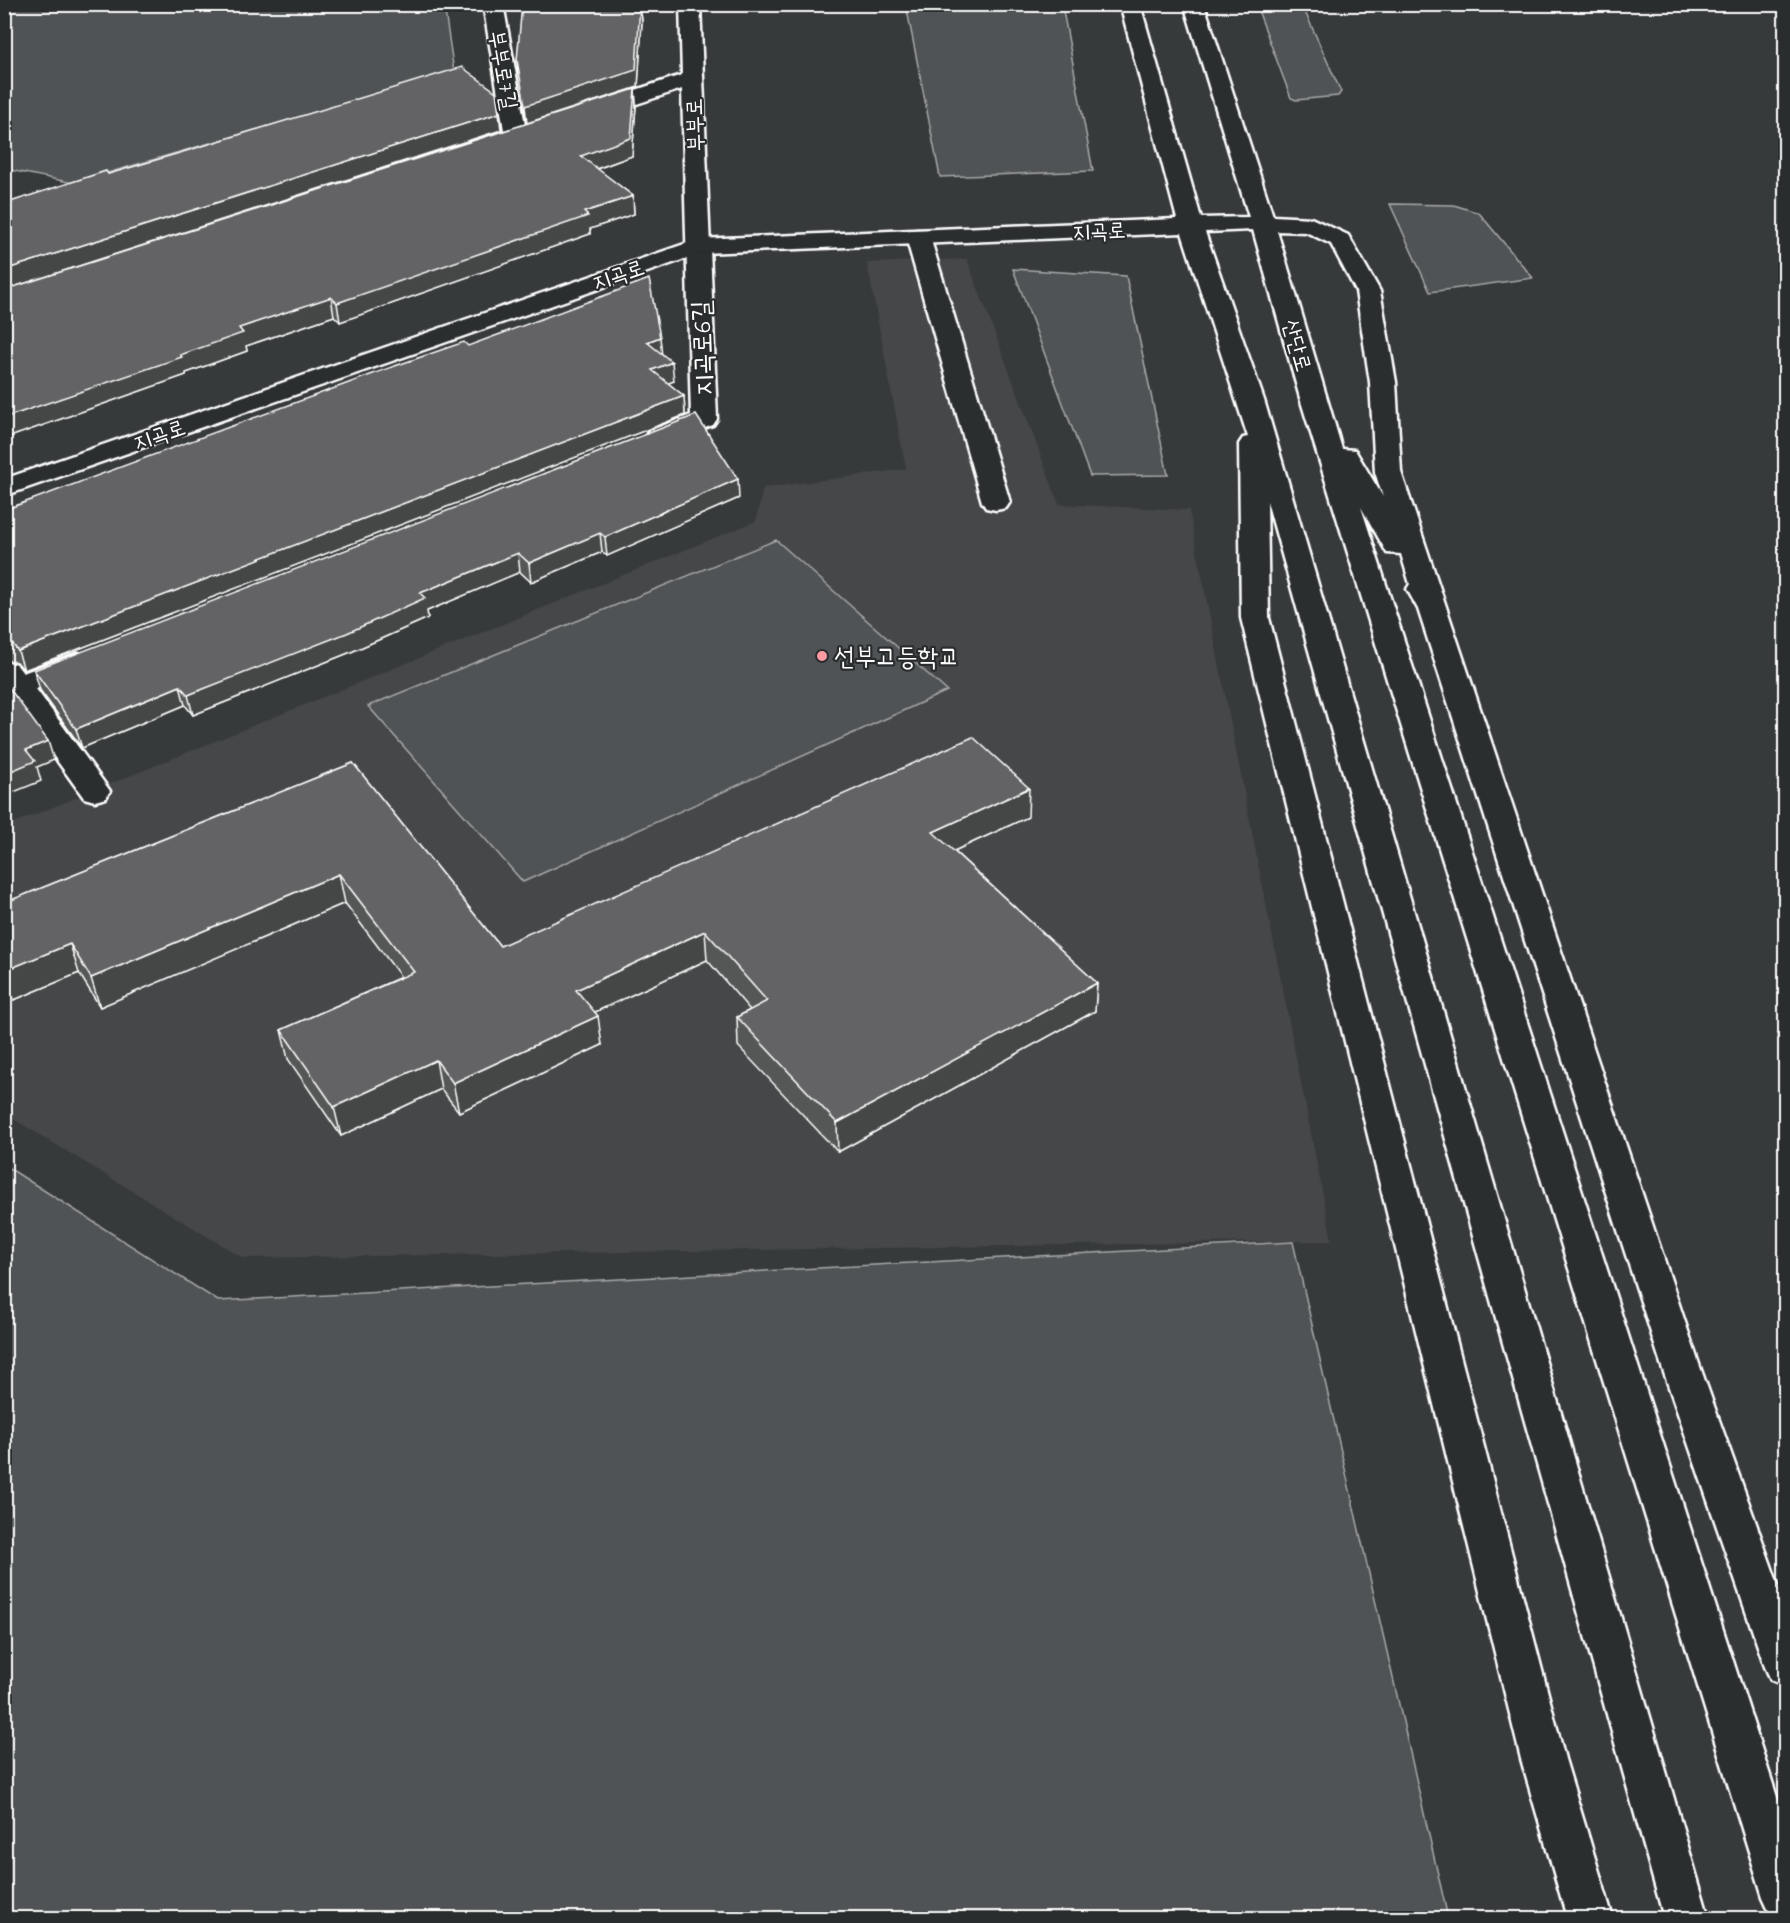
<svg xmlns="http://www.w3.org/2000/svg" width="1790" height="1923" font-family="'Indie Flower','Poor Story',sans-serif">
	<rect width="100%" height="100%" fill="#373a3b"/>
	<filter id="ink" filterUnits="userSpaceOnUse"><feTurbulence type="fractalNoise" baseFrequency=".0167" numOctaves="2"/><feDisplacementMap in="SourceGraphic" scale="12" xChannelSelector="R" yChannelSelector="G"/><feConvolveMatrix kernelMatrix="1 2 1 2 8 2 1 2 1" color-interpolation-filters="sRGB"/></filter>
	<g filter="url(#ink)">
		<path fill="#444748" d="M967,259L1059,504L1189,510L1332,1241L243,1258L5,1114L4,827L756,521L763,488L906,469L867,263Z"/>
		<g fill="#505354" stroke="#a8a9aa" stroke-width="1.5">
			<path d="M4,5H444L454,72L73,183L5,169Z"/>
			<path d="M906,5H1062L1093,171L940,177Z"/>
			<path d="M1256,5H1302L1341,92L1338,96L1296,100L1291,98Z"/>
			<path d="M1390,204L1454,205L1479,213L1533,278L1430,292Z"/>
			<path d="M1013,269L1126,276L1168,475L1090,476Z"/>
			<path d="M776,540L947,691L523,882L368,706Z"/>
			<path d="M4,1165L218,1301L1293,1242L1448,1918H5Z"/>
		</g>
		<g fill="none" stroke-linecap="round" stroke-linejoin="round">
			<g stroke="#fff" stroke-width="5">
				<g id="minor">
					<path d="M483,4H503L527,136L524,141H508L505,136Z"/>
					<path d="M680,4H700L717,419L713,425L658,445L649,443L645,437L649,431L691,415L682,89L594,118L586,116L583,111L586,106L682,75Z"/>
					<path d="M918,230L926,232L930,237L1010,502L1006,508L996,510L986,508L982,502L906,237L910,232Z"/>
					<path d="M78,653L88,656L93,662L88,668L36,689L110,791L106,798L95,801L84,798L12,698L4,700V661L16,664L23,673Z"/>
				</g>
			</g>
			<g stroke="#fff" stroke-width="5">
				<path id="major" d="M1120,4H1140L1201,218L1249,217L1184,4H1204L1273,216L1311,218L1348,235L1380,291L1396,382L1401,472L1699,1364L1786,1607V1686L1771,1680L1765,1667L1661,1364L1418,609L1407,589L1410,584L1401,554L1387,553L1361,507L1786,1825V1918L1770,1912L1763,1897L1300,398L1253,230L1205,232L1264,400L1709,1918H1664L1267,501L1269,618L1565,1759L1613,1918H1567L1521,1759L1241,618L1239,444L1243,438L1248,437L1182,233L702,253L4,496V479L699,239L1177,219ZM1277,231L1306,232L1331,244L1356,291L1370,382L1375,472L1383,497L1355,450L1342,449Z"/>
			</g>
			<use href="#minor" fill="#2a2d2e" fill-rule="evenodd"/>
			<use href="#major" fill="#2a2d2e" fill-rule="evenodd"/>
		</g>
		<g fill="#555657" stroke="#fff" stroke-width="1.5">
			<path d="M640,4L642,21L638,87L527,123L518,77L517,60Z"/>
			<path d="M635,89L636,106L632,156L597,169L633,196L634,214L590,229V234L340,322L334,316L246,346L247,351L186,373V375L4,439V204L108,174L499,113L501,130L167,238Z"/>
			<path d="M660,337L661,353L674,381L668,383L684,396L685,415L24,670L17,662L4,660V510L468,346Z"/>
			<path d="M739,498L607,556L602,552L531,582L520,572L427,611L428,618L351,652L193,715L185,705L82,748L40,690L34,670Z"/>
			<path d="M353,763L500,946L1028,817L954,851L1097,983L1095,1011L838,1152L738,1046L737,1017L750,1010L707,960L595,1012L602,1045L459,1112L441,1089L341,1136L288,1059L281,1030L401,977L345,903L100,1007L79,973L14,1000L4,985V903Z"/>
		</g>
		<g fill="#454647" stroke="#fff" stroke-width="1.5">
			<path d="M640,4L642,21L638,87L527,123L525,106Z"/>
			<path d="M635,89L636,106L632,156L582,174L581,156Z"/>
			<path d="M499,113L501,130L4,290V270Z"/>
			<path d="M633,196L634,214L590,229V234L340,322L337,303L584,212Z"/>
			<path d="M331,297L334,316L246,346L247,351L186,373V375L4,439V418L180,355L239,328Z"/>
			<path d="M660,337L662,356L647,342Z"/>
			<path d="M672,362L674,381L653,389L652,370Z"/>
			<path d="M684,396L685,415L24,670L18,651Z"/>
			<path d="M738,479L739,498L607,556L605,537Z"/>
			<path d="M600,533L602,552L531,582L529,563Z"/>
			<path d="M518,553L520,572L427,611L428,618L351,652L193,715L188,695L420,593Z"/>
			<path d="M180,686L185,705L82,748L76,729Z"/>
			<path d="M48,741L54,760L37,767L41,781L4,796V774L26,750Z"/>
			<path d="M1029,788L1028,817L932,861L933,832Z"/>
			<path d="M339,874L345,903L100,1007L91,978Z"/>
			<path d="M705,931L707,960L580,1019L576,990Z"/>
			<path d="M70,944L79,973L14,1000L4,974V971Z"/>
			<path d="M1097,983L1095,1011L838,1152L837,1123Z"/>
			<path d="M598,1016L602,1045L459,1112L453,1083Z"/>
			<path d="M436,1060L441,1089L341,1136L334,1107Z"/>
		</g>
		<g fill="#636465" stroke="#fff" stroke-width="1.5">
			<path d="M522,4H640L636,70L525,106L517,60Z"/>
			<path d="M462,67L496,92L499,113L4,270V204L106,171L108,174L186,151Z"/>
			<path d="M635,89L631,138L581,156L633,196L584,212L588,216L337,303L331,297L239,328L243,333L180,355L182,357L4,418V290Z"/>
			<path d="M649,279L660,337L647,342L672,362L652,370L684,396L18,651L11,642L4,641V510L392,367L464,342L468,346Z"/>
			<path d="M696,415L738,479L605,537L600,533L529,563L518,553L420,593L425,598L347,633L188,695L180,686L76,729L34,670Z"/>
			<path d="M4,681L48,741L26,750L35,761L4,774Z"/>
			<path d="M973,737L1029,788L933,832L1097,983L837,1123L737,1017L767,1001L705,931L576,990L598,1016L453,1083L436,1060L334,1107L281,1030L414,972L339,874L91,978L70,944L4,971V903L353,763L500,946Z"/>
		</g>
	</g>
	<circle fill="#ff9aa2" stroke="#2a2d2e" stroke-width="2" cx="822" cy="656" r="6"/>
	<g text-anchor="middle" stroke-width="4.5" stroke-linejoin="round" paint-order="stroke">
		<g font-size="22" fill="#fff" stroke="#2a2d2e">
			<text transform="translate(504 70) rotate(80)" y="8">부부로7길</text>
			<text transform="translate(694 125) rotate(-92)" y="8">부부로</text>
			<text transform="translate(1099 230) rotate(-2)" y="8">지곡로</text>
			<text transform="translate(618 274) rotate(-19)" y="8">지곡로</text>
			<text transform="translate(1298 345) rotate(74)" y="8">산단로</text>
			<text transform="translate(159 434) rotate(-19)" y="8">지곡로</text>
		</g>
		<g font-size="26" fill="#fff" stroke="#2a2d2e">
			<text transform="translate(702 348) rotate(-92)" y="9">지곡로6길</text>
		</g>
		<g font-size="26" fill="#fff" stroke="#2a2d2e" text-anchor="start">
			<text x="834" y="665">선부고등학교</text>
		</g>
	</g>
	<rect width="1790" height="1923" fill="none" stroke="#2a2d2e" stroke-width="24"/>
	<rect x="12" y="12" width="1766" height="1899" fill="none" stroke="#fff" stroke-width="2" filter="url(#ink)"/>
</svg>
